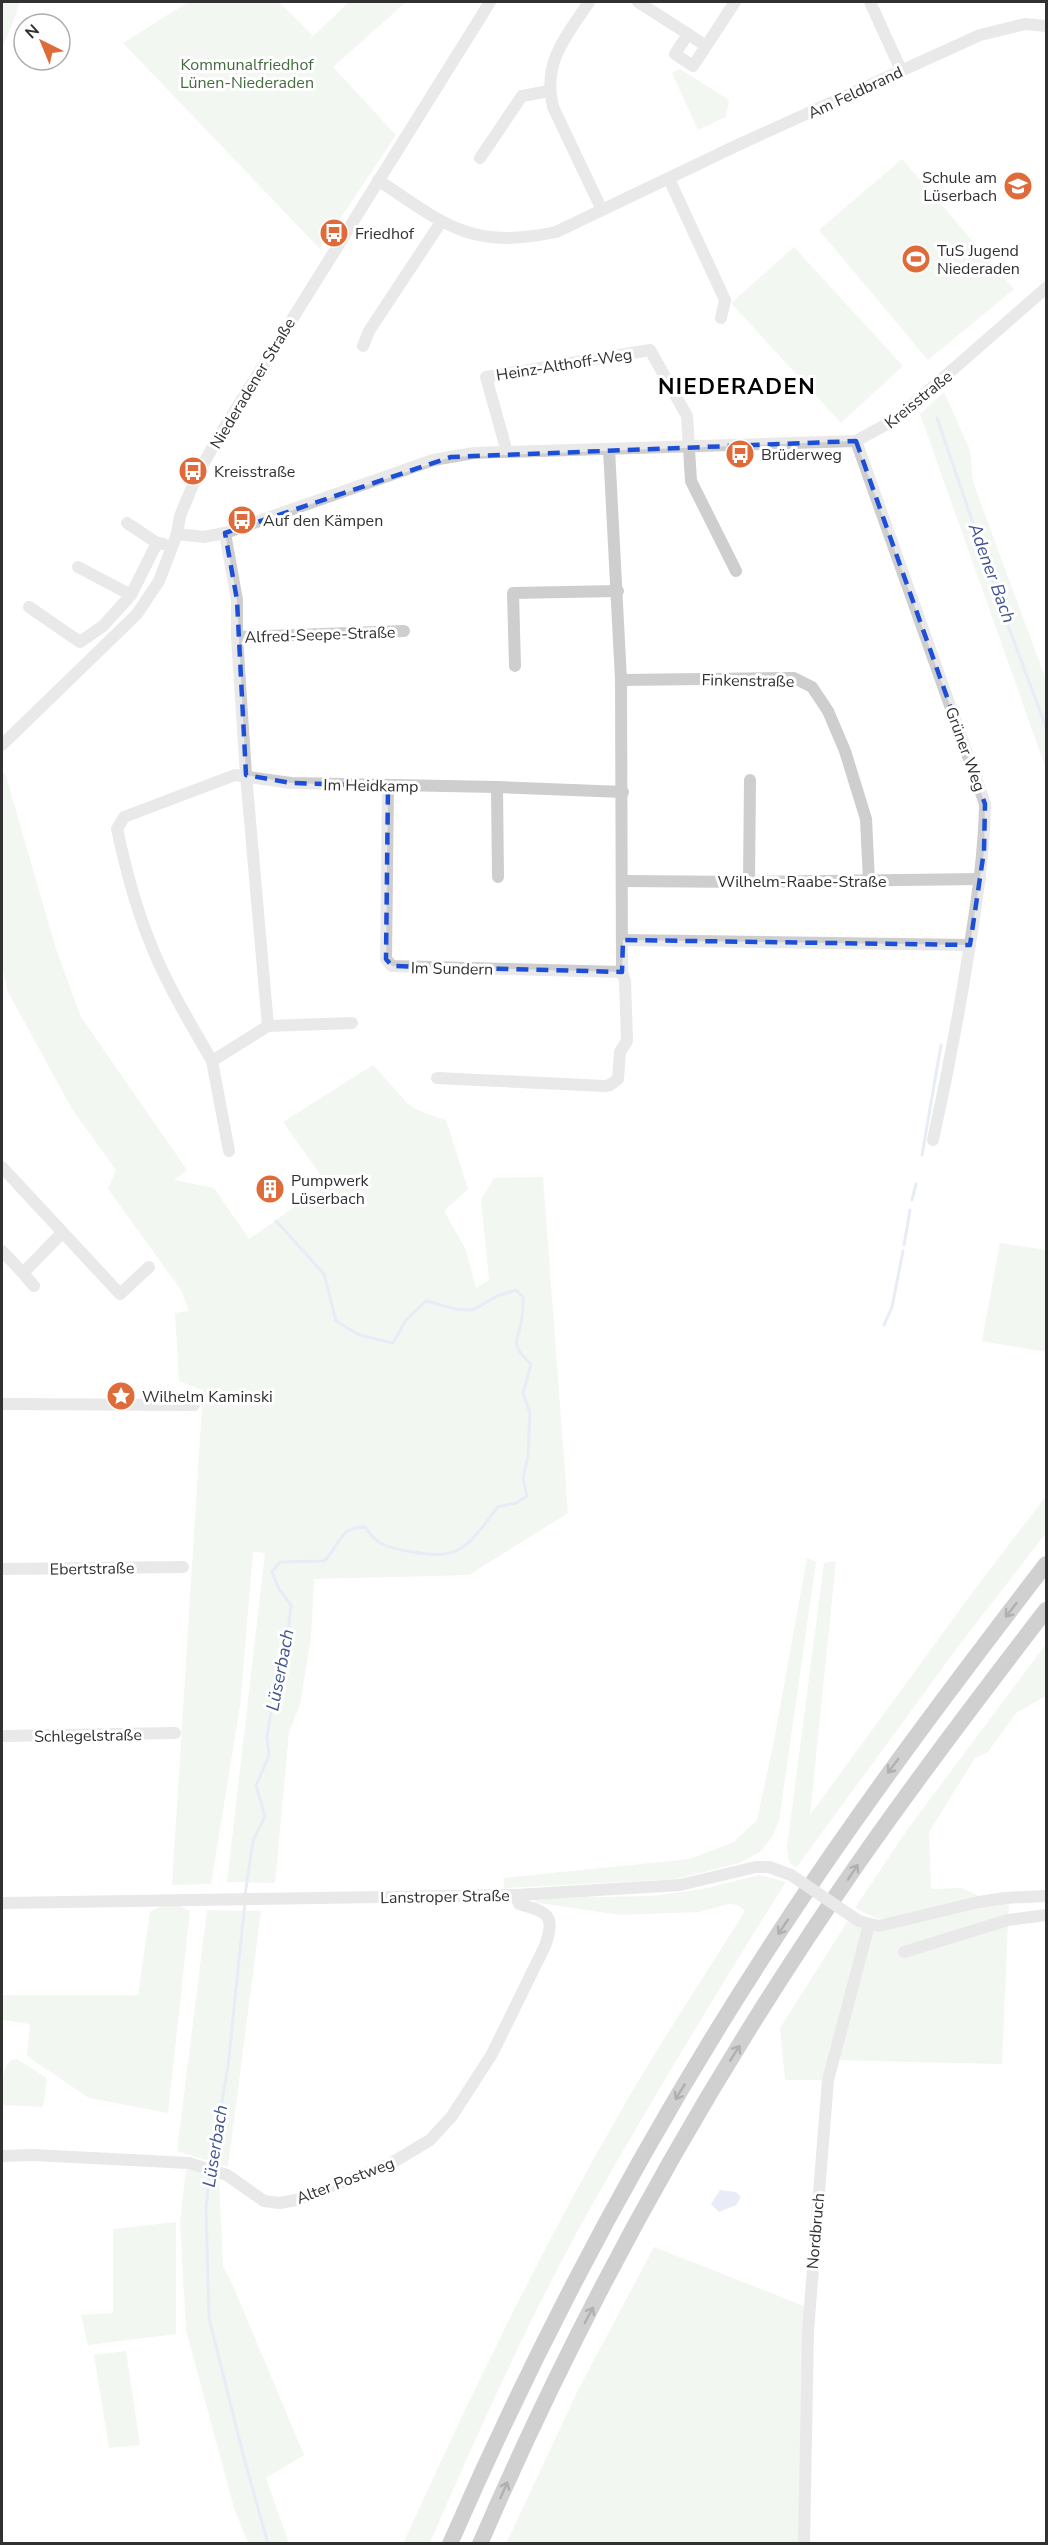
<svg xmlns="http://www.w3.org/2000/svg" width="1048" height="2545" font-family="'Nunito Sans',sans-serif">
	<rect width="100%" height="100%" fill="#fff"/>
	<g fill="#e2eddf">
		<path d="M2,2H19L17,12L2,49Z"/>
		<path d="M188,2H279L312,35L308,41L349,2H406L333,67L396,135L320,249L123,43Z"/>
		<path d="M680,69L729,100L726,117L698,130L672,73Z"/>
		<path d="M902,159L1014,289L928,360L819,230Z"/>
		<path d="M794,247L903,366L841,423L731,303Z"/>
		<path d="M944,392L970,450L973,482L1046,680V769L920,414Z"/>
		<path d="M5,773L56,949L81,1017L187,1170L174,1180L214,1188L249,1239L327,1184L283,1122L373,1065L409,1105L424,1113L446,1120L468,1189L444,1211L466,1250L476,1288L489,1280L481,1200L494,1178L543,1177L568,1513L469,1575L314,1579L311,1637L300,1705L289,1732L275,1883L227,1882L265,1553L253,1552L240,1706L211,1884L172,1885L203,1390L179,1381L175,1313L189,1311L181,1290L108,1189L116,1170L72,1109L8,992L2,967V775Z"/>
		<path d="M1000,1243L1046,1250V1352L982,1341Z"/>
		<path d="M1046,1496V1533L960,1644L796,1868L789,1862L787,1847L824,1563L836,1561L810,1815L975,1589Z"/>
		<path d="M807,1558L816,1562L779,1821L772,1837L760,1852L739,1863L676,1879L504,1888V1878L690,1859L734,1842L757,1820L773,1746Z"/>
		<path d="M1046,1644V1696L1016,1713L988,1752L975,1758L929,1832L931,1889L962,1888L981,1897L901,1917L878,1919L855,1908L907,1830Z"/>
		<path d="M759,1875L786,1882C719,1988 654,2096 592,2205C531,2314 479,2429 430,2543L403,2544C474,2387 549,2233 636,2085C671,2026 709,1969 745,1911L738,1905L729,1904L699,1912L621,1915L538,1903L533,1900L540,1898L652,1896L703,1889Z"/>
		<path d="M1009,1898L1002,2064L833,2060L828,2080H785L780,2028L851,1916L869,1925Z"/>
		<path d="M171,1901L190,1911L168,2113L89,2098L27,2056L30,2024L3,2020L2,2034V1995H138L150,1912Z"/>
		<path d="M207,1910L261,1911L228,2167L177,2151Z"/>
		<path d="M17,2059L47,2078L43,2107L2,2105C1,2091 0,2071 11,2060Z"/>
		<path d="M186,2168L219,2179L223,2266L234,2288L304,2455L266,2478L289,2543H248L234,2508L186,2330L180,2222Z"/>
		<path d="M176,2222V2334L88,2345L81,2315L113,2313V2229Z"/>
		<path d="M654,2247L809,2308L803,2543L506,2544L578,2390Z"/>
		<path d="M126,2351L140,2445L109,2448L94,2355Z"/>
	</g>
	<path fill="#cdd4ec" d="M720,2190L736,2192L741,2197L736,2205L719,2212L711,2204Z"/>
	<g fill="none" stroke-linecap="round" stroke-linejoin="round">
		<g stroke="#cdd4ec" stroke-width="3">
			<path d="M937,418L1009,628L1046,727"/>
			<path d="M922,1155L941,1045"/>
			<path d="M912,1200L916,1184"/>
			<path d="M904,1245L910,1210"/>
			<path d="M884,1325L892,1307L903,1251"/>
			<path d="M245,1895L253,1841L265,1816L256,1786L269,1755L267,1737L271,1711L270,1697L279,1675L281,1655L286,1649L291,1605L279,1589L272,1572L280,1562L324,1561C340,1546 338,1527 365,1527C377,1545 386,1547 407,1551C461,1562 467,1547 498,1507L516,1503L527,1496L523,1478L528,1456L530,1413L523,1393L531,1364C507,1342 519,1342 522,1317C523,1311 523,1304 523,1297L516,1290L497,1296L473,1310L455,1309L426,1301L406,1320L393,1343L359,1335L336,1321L324,1274L276,1221"/>
			<path d="M211,2166L228,2066L245,1902"/>
			<path d="M210,2172L206,2208L209,2318L244,2458L268,2544"/>
		</g>
		<g stroke="#cecece" stroke-width="12">
			<path d="M589,2C566,37 542,62 553,107L602,210"/>
			<path d="M638,2L688,34"/>
			<path d="M870,2L901,70"/>
			<path d="M706,46L688,34L675,54L693,66L735,2"/>
			<path d="M480,158L522,96L549,91"/>
			<path d="M669,179L725,300L721,318"/>
			<path d="M378,180C445,225 471,250 556,232L740,144L980,35L1025,24L1046,26"/>
			<path d="M363,346L369,331L441,222"/>
			<path d="M856,441L985,804C984,854 977,901 969,950C959,1014 947,1077 933,1140"/>
			<path d="M507,452L486,377L650,350L687,416L691,481L736,571"/>
			<path d="M127,523L157,543L163,544"/>
			<path d="M225,533L237,600V637L246,775L268,1026"/>
			<path d="M177,534L204,537L225,533L433,460L474,453L856,441L896,419L1046,288"/>
			<path d="M78,567L131,595L157,543"/>
			<path d="M29,607L80,642L103,626L131,595"/>
			<path d="M237,637L404,631"/>
			<path d="M515,666L513,593L618,591"/>
			<path d="M621,680L794,678L812,687L828,711L845,751L866,819L869,881"/>
			<path d="M2,745L137,614L159,581L177,534L180,516L198,473L218,438L490,2"/>
			<path d="M388,786L386,959L392,966L622,972"/>
			<path d="M497,787L498,877"/>
			<path d="M624,881L749,882L980,879"/>
			<path d="M749,882L750,780"/>
			<path d="M623,940L970,945"/>
			<path d="M212,1061C189,1021 164,980 148,937C134,902 125,866 117,829L124,817L235,775L291,783L497,787L623,792"/>
			<path d="M437,1078L605,1086L610,1085L618,1079L620,1052L627,1041L625,981L622,972L621,680L609,449"/>
			<path d="M229,1151L212,1061L268,1026L352,1023"/>
			<path d="M2,1167L120,1294L149,1267"/>
			<path d="M2,1251L23,1273"/>
			<path d="M34,1286L23,1273L62,1233"/>
			<path d="M2,1404L194,1405"/>
			<path d="M2,1569L183,1567"/>
			<path d="M2,1736L175,1733"/>
			<path d="M2,1903L516,1895L680,1885L756,1867H769L791,1875"/>
			<path d="M850,1915L859,1921L879,1926L979,1902L1005,1898L1046,1896"/>
			<path d="M904,1952L1008,1920L1046,1915"/>
			<path d="M2,2156L34,2155L189,2163L227,2175L264,2201L279,2203L296,2200L390,2164L430,2140L452,2116L492,2054L545,1946C556,1915 548,1912 519,1904L516,1895"/>
			<path d="M804,2544L808,2331L828,2080L869,1925"/>
		</g>
		<g stroke="#989898" stroke-width="16">
			<path d="M450,2544C540,2337 646,2137 769,1948C855,1815 950,1689 1046,1564"/>
			<path d="M480,2544C583,2305 711,2075 859,1862C919,1776 982,1693 1046,1610"/>
		</g>
		<path stroke="#cecece" stroke-width="12" d="M791,1875L850,1915"/>
	</g>
	<defs><path id="oneway-shaft" d="M-6 0H5M1.5-3L5.5 0L1.5 3" fill="none" stroke-width="1.6" stroke-linecap="round" stroke-linejoin="round" transform="scale(1.5)"/></defs>
	<g stroke="#505050">
		<use href="#oneway-shaft" transform="translate(1011 1610) rotate(128)"/>
		<use href="#oneway-shaft" transform="translate(893 1766) rotate(127)"/>
		<use href="#oneway-shaft" transform="translate(853 1872) rotate(-56)"/>
		<use href="#oneway-shaft" transform="translate(783 1927) rotate(124)"/>
		<use href="#oneway-shaft" transform="translate(735 2053) rotate(-58)"/>
		<use href="#oneway-shaft" transform="translate(680 2092) rotate(121)"/>
		<use href="#oneway-shaft" transform="translate(589 2315) rotate(-62)"/>
		<use href="#oneway-shaft" transform="translate(504 2490) rotate(-66)"/>
	</g>
	<path d="M0 0H1048V2545H0ZM856,441L985,804L984,851L970,945L623,940L622,972L392,966L386,959L388,786L291,783L246,775L237,600L225,533L451,457Z" fill="#fff" fill-opacity=".55" fill-rule="evenodd"/>
	<path fill="none" stroke="#1d4ed8" stroke-width="4.5" stroke-dasharray="12 8" stroke-linejoin="round" d="M856,441L985,804L984,851L970,945L623,940L622,972L392,966L386,959L388,786L291,783L246,775L237,600L225,533L451,457Z"/>
	<defs>
		<g id="school-disc" transform="scale(1.5)"><circle r="9.5" fill="#e06b3a" stroke="#fff"/><path d="M0-5L7-2L0 1L-7-2ZM-4 1L0 2.5L4 1V4Q0 6-4 4Z" fill="#fff"/></g>
		<g id="bus-disc" transform="scale(1.5)"><circle r="9.5" fill="#e06b3a" stroke="#fff"/><path d="M-5-6H5V4H4V6H2V4H-2V6H-4V4H-5ZM-3.5-4V0h7V-4ZM-3.5 1.2v1.5H-2V1.2ZM2 1.2v1.5H3.5V1.2Z" fill="#fff"/></g>
		<g id="stadium-disc" transform="scale(1.5)"><circle r="9.5" fill="#e06b3a" stroke="#fff"/><path d="M0-5a6.5 5 0 1 0 0 10a6.5 5 0 1 0 0-10ZM-3.5-1.8h7v3.6h-7Z" fill="#fff"/></g>
		<g id="building-disc" transform="scale(1.5)"><circle r="9.5" fill="#e06b3a" stroke="#fff"/><path d="M-4-6H4V6H1V3H-1V6H-4ZM-2.5-4.3h1.7v1.8h-1.7ZM.8-4.3h1.7v1.8H.8ZM-2.5-1h1.7V.8h-1.7ZM.8-1h1.7V.8H.8Z" fill="#fff"/></g>
		<g id="sight-disc" transform="scale(1.5)"><circle r="9.5" fill="#e06b3a" stroke="#fff"/><path d="M0-6L1.8-2.2L6-1.7L2.9 1.2L3.7 5.4L0 3.3L-3.7 5.4L-2.9 1.2L-6-1.7L-1.8-2.2Z" fill="#fff"/></g>
	</defs>
	<g fill-rule="evenodd">
		<use href="#school-disc" x="1018" y="186"/>
		<use href="#bus-disc" x="334" y="233"/>
		<use href="#stadium-disc" x="916" y="259"/>
		<use href="#bus-disc" x="740" y="454"/>
		<use href="#bus-disc" x="193" y="471"/>
		<use href="#bus-disc" x="242" y="520"/>
		<use href="#building-disc" x="270" y="1189"/>
		<use href="#sight-disc" x="121" y="1396"/>
	</g>
	<g text-anchor="middle" stroke-width="6" stroke-linejoin="round" paint-order="stroke">
		<g font-size="16" fill="#436b3f" stroke="#fff">
			<text x="247" y="70">Kommunalfriedhof<tspan x="247" dy="18">Lünen-Niederaden</tspan></text>
		</g>
		<g font-size="16" fill="#313131" stroke="#fff">
			<text transform="translate(855 92) rotate(-25)" y="6">Am Feldbrand</text>
			<text transform="translate(564 364) rotate(-9)" y="6">Heinz-Althoff-Weg</text>
			<text transform="translate(252 383) rotate(-59)" y="6">Niederadener Straße</text>
			<text transform="translate(918 399) rotate(-39)" y="6">Kreisstraße</text>
			<text transform="translate(320 634) rotate(-2)" y="6">Alfred-Seepe-Straße</text>
			<text transform="translate(748 680) rotate(1)" y="6">Finkenstraße</text>
			<text transform="translate(966 749) rotate(70)" y="6">Grüner Weg</text>
			<text transform="translate(371 785) rotate(1)" y="6">Im Heidkamp</text>
			<text x="802" y="887">Wilhelm-Raabe-Straße</text>
			<text transform="translate(452 968) rotate(1)" y="6">Im Sundern</text>
			<text transform="translate(92 1568) rotate(-1)" y="6">Ebertstraße</text>
			<text transform="translate(88 1735) rotate(-1)" y="6">Schlegelstraße</text>
			<text transform="translate(445 1896) rotate(-1)" y="6">Lanstroper Straße</text>
			<text transform="translate(345 2180) rotate(-21)" y="6">Alter Postweg</text>
			<text transform="translate(815 2231) rotate(-85)" y="6">Nordbruch</text>
		</g>
		<g font-size="16" fill="#313131" stroke="#fff" text-anchor="start">
			<text x="997" y="183" text-anchor="end">Schule am<tspan x="997" dy="18">Lüserbach</tspan></text>
			<text x="355" y="239">Friedhof</text>
			<text x="937" y="256">TuS Jugend<tspan x="937" dy="18">Niederaden</tspan></text>
			<text x="761" y="460">Brüderweg</text>
			<text x="214" y="477">Kreisstraße</text>
			<text x="263" y="526">Auf den Kämpen</text>
			<text x="291" y="1186">Pumpwerk<tspan x="291" dy="18">Lüserbach</tspan></text>
			<text x="142" y="1402">Wilhelm Kaminski</text>
		</g>
		<g font-size="18" font-style="italic" fill="#405491" stroke="#fff">
			<text transform="translate(992 573) rotate(70)" y="6">Adener Bach</text>
			<text transform="translate(280 1670) rotate(-79)" y="6">Lüserbach</text>
			<text transform="translate(215 2146) rotate(-81)" y="6">Lüserbach</text>
		</g>
		<g font-size="22" font-weight="bold" letter-spacing="1.5" fill="#000" stroke="#fff">
			<text x="737" y="394">NIEDERADEN</text>
		</g>
	</g>
	<rect width="1048" height="2545" fill="none" stroke="#313131" stroke-width="6"/>
	<g transform="translate(42 42) rotate(317)"><circle r="28" fill="#ffffff" stroke="#adadad" stroke-width="1.5"/>
	<path d="M0-4.5L10 22L0 15L-10 22Z" fill="#e06b3a"/>
	<text y="-9" font-size="16" font-weight="bold" text-anchor="middle" fill="#313131">N</text>
	</g>
</svg>
